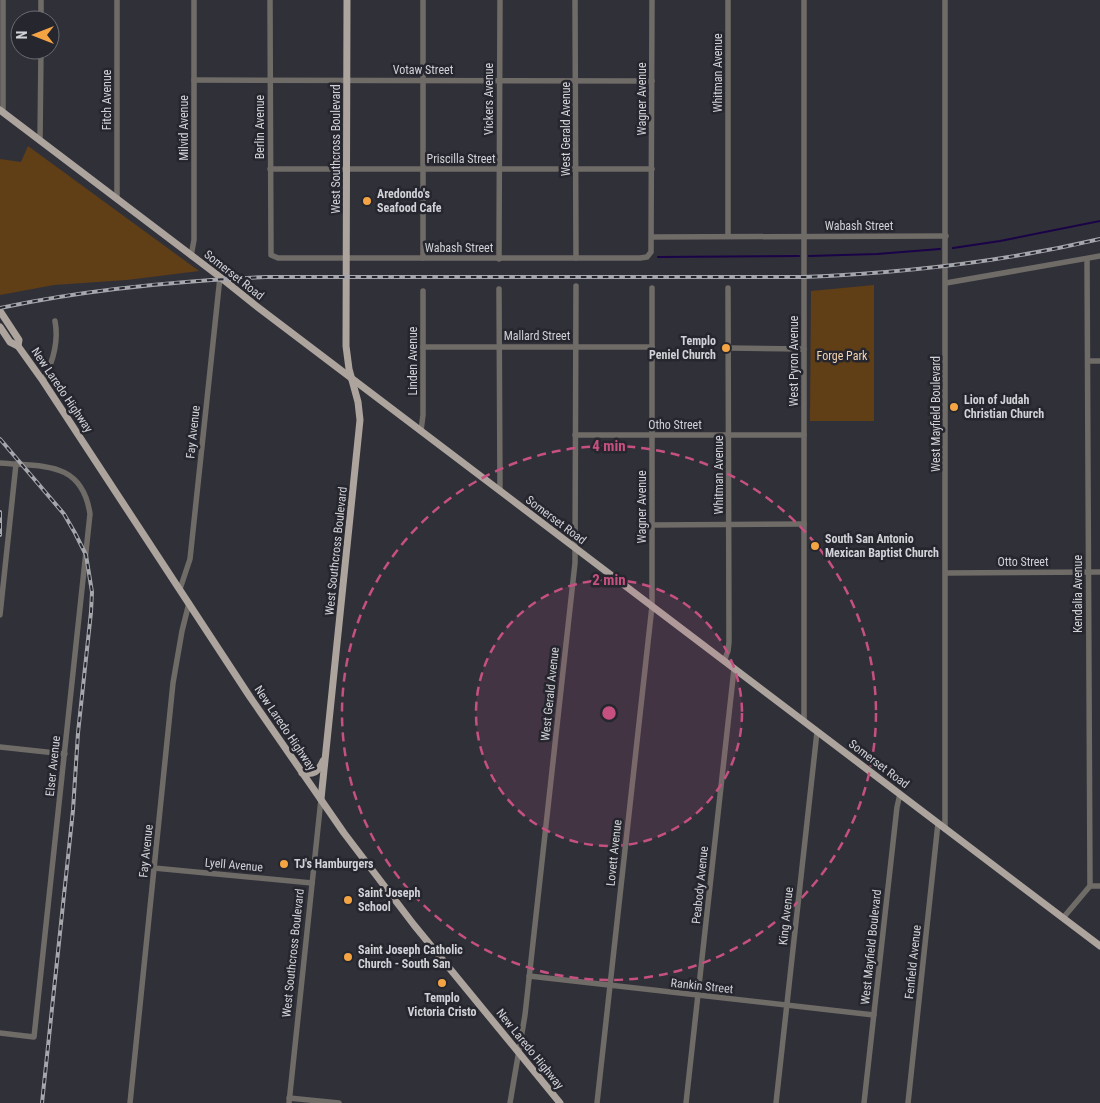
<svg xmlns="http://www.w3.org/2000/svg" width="1100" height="1103" font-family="'Roboto Condensed',sans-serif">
	<rect width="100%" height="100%" fill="#303039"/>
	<g fill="#603e16">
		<path d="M28,146L199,271L127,280L54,285L0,295V159L21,162Z"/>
		<path d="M874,285V421H810L811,291Z"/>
	</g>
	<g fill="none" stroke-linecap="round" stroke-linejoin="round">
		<g stroke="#1a0347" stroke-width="2">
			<path d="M953,248L1000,241L1100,221"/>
			<path d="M809,256L877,254L940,249"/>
			<path d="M658,257L799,256"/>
		</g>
		<g stroke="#6f6b67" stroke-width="5.5">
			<path d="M41,0V20"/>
			<path d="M270,0L271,255L278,258H640L647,257L651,252L652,0"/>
			<path d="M423,0V258"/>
			<path d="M575,0L576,258"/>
			<path d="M728,0V236"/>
			<path d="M804,0V722"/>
			<path d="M194,80L652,81"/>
			<path d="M3,112V0"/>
			<path d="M40,141L41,50"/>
			<path d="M270,169H652"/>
			<path d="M117,199V0"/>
			<path d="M652,237L946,236"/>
			<path d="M191,256L194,240V0"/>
			<path d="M499,259L500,0"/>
			<path d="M946,283L1100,256"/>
			<path d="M499,289L500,491"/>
			<path d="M423,347H652"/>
			<path d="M729,348L804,349"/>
			<path d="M1088,361H1100"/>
			<path d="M43,381C53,362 59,342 55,321"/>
			<path d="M421,431L423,415V291"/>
			<path d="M575,435H804"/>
			<path d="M0,463C42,467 82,460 90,514L34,1037L0,1033"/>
			<path d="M652,525L804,524"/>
			<path d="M947,573L1100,572"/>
			<path d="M180,589L190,559L220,277"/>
			<path d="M0,615L16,464"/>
			<path d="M724,661L728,651L729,642L728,288"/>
			<path d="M0,747L65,754"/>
			<path d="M945,829V0"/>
			<path d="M154,868L312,883"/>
			<path d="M1090,886H1100"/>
			<path d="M1063,918L1090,886L1087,259"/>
			<path d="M529,976L874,1015"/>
			<path d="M289,1098L339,1103"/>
			<path d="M130,1103L173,683L182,631L189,603"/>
			<path d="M289,1103L321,799"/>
			<path d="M510,1103L525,1015L575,563L576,286"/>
			<path d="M597,1103L652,606V288"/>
			<path d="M686,1103L734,669"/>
			<path d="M776,1103L817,732"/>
			<path d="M864,1103L897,807L900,794"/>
			<path d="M908,1103L938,823"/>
		</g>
		<g stroke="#aca49d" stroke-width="7">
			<path d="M0,110L220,277L255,305L1100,946"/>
			<path d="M0,311L19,340L18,346"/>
			<path d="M0,327L10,342L18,346L43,381L250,697L344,833L414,925L560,1103"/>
			<path d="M302,773C314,775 318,772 323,761"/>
			<path d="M321,799L360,420L358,402L349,369L346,346L347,0"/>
		</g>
		<g stroke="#a6a6ad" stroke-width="4">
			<g id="rail">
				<path d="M0,308C88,289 177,281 266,277H804C904,273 1002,262 1100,239"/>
				<path d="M0,439L64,514L75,533L86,555L92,592L91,612L78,733L73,810L42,1103"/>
				<path d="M0,512V535"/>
			</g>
		</g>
		<use href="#rail" stroke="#26262f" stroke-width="2" stroke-dasharray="5.5" stroke-linecap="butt"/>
	</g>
	<circle cx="609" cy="713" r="133" fill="#c65080" fill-opacity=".12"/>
	<g fill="none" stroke="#c65080" stroke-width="2.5" stroke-dasharray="9 6">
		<circle cx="609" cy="713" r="133"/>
		<circle cx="609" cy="713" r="267"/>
	</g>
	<g fill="#f4a443" stroke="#26262f" stroke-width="2">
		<circle cx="367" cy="201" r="5"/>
		<circle cx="726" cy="348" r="5"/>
		<circle cx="954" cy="407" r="5"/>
		<circle cx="815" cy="546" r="5"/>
		<circle cx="284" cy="864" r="5"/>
		<circle cx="348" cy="900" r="5"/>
		<circle cx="348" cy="957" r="5"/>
		<circle cx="442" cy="983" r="5"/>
	</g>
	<g text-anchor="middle" stroke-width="5" stroke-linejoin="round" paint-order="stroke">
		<g font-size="12" fill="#d1d1d7" stroke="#26262f">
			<text x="423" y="74">Votaw Street</text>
			<text transform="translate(718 73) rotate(-90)" y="4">Whitman Avenue</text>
			<text transform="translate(489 99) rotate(-90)" y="4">Vickers Avenue</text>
			<text transform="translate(642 99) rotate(-90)" y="4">Wagner Avenue</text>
			<text transform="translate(107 100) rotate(-90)" y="4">Fitch Avenue</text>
			<text transform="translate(260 127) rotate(-90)" y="4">Berlin Avenue</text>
			<text transform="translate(184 128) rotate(-90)" y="4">Milvid Avenue</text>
			<text transform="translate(566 129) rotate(-90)" y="4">West Gerald Avenue</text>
			<text transform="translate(336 149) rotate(-90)" y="4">West Southcross Boulevard</text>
			<text x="461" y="163">Priscilla Street</text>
			<text x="859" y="230">Wabash Street</text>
			<text x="459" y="252">Wabash Street</text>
			<text transform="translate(234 275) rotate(38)" y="4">Somerset Road</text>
			<text x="537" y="340">Mallard Street</text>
			<text transform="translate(413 361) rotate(-90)" y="4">Linden Avenue</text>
			<text transform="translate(794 361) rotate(-90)" y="4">West Pyron Avenue</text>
			<text transform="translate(62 390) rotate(56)" y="4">New Laredo Highway</text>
			<text transform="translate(936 414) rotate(-90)" y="4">West Mayfield Boulevard</text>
			<text x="675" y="429">Otho Street</text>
			<text transform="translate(193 432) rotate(-84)" y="4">Fay Avenue</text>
			<text transform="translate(719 475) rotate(-90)" y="4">Whitman Avenue</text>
			<text transform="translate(642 507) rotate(-90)" y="4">Wagner Avenue</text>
			<text transform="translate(556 520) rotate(37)" y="4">Somerset Road</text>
			<text transform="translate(336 551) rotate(-84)" y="4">West Southcross Boulevard</text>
			<text x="1023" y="566">Otto Street</text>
			<text transform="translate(1078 594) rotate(-90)" y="4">Kendalia Avenue</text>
			<text transform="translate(550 694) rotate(-84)" y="4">West Gerald Avenue</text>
			<text transform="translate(285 728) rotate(56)" y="4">New Laredo Highway</text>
			<text transform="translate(879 764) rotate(37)" y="4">Somerset Road</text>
			<text transform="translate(53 766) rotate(-84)" y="4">Elser Avenue</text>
			<text transform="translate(146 851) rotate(-84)" y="4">Fay Avenue</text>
			<text transform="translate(614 853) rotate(-84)" y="4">Lovett Avenue</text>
			<text transform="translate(234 865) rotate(5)" y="4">Lyell Avenue</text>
			<text transform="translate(700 885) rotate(-84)" y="4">Peabody Avenue</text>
			<text transform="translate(786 916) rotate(-84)" y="4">King Avenue</text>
			<text transform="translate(871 947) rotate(-84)" y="4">West Mayfield Boulevard</text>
			<text transform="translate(293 953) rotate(-84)" y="4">West Southcross Boulevard</text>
			<text transform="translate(913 962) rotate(-84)" y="4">Fenfield Avenue</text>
			<text transform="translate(702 986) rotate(6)" y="4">Rankin Street</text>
			<text transform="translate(530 1049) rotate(51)" y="4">New Laredo Highway</text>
		</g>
		<g font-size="12" font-weight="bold" fill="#d1d1d7" stroke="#26262f" text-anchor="start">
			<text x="377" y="198">Aredondo's<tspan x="377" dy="14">Seafood Cafe</tspan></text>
			<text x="716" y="345" text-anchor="end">Templo<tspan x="716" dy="14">Peniel Church</tspan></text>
			<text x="964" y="404">Lion of Judah<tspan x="964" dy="14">Christian Church</tspan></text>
			<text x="825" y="543">South San Antonio<tspan x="825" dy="14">Mexican Baptist Church</tspan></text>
			<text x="294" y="868">TJ's Hamburgers</text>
			<text x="358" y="897">Saint Joseph<tspan x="358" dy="14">School</tspan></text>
			<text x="358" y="954">Saint Joseph Catholic<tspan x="358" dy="14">Church - South San</tspan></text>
			<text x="442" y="1002" text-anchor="middle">Templo<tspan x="442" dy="14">Victoria Cristo</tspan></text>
		</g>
		<g font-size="12" fill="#f3d2b1" stroke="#26262f">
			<text x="842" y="360">Forge Park</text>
		</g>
	</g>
	<circle cx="609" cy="713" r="8" fill="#c65080" stroke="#26262f" stroke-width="2.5"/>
	<g font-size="15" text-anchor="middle" font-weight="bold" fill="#c65080" stroke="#26262f" stroke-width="5" stroke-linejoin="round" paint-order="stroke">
		<text x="609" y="451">4 min</text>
		<text x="609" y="585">2 min</text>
	</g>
	<g transform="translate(35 35) rotate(270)"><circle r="24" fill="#26262f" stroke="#6a6a72"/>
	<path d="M0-4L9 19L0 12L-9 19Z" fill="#f4a443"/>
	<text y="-8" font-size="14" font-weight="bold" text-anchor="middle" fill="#d1d1d7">N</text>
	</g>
</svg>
